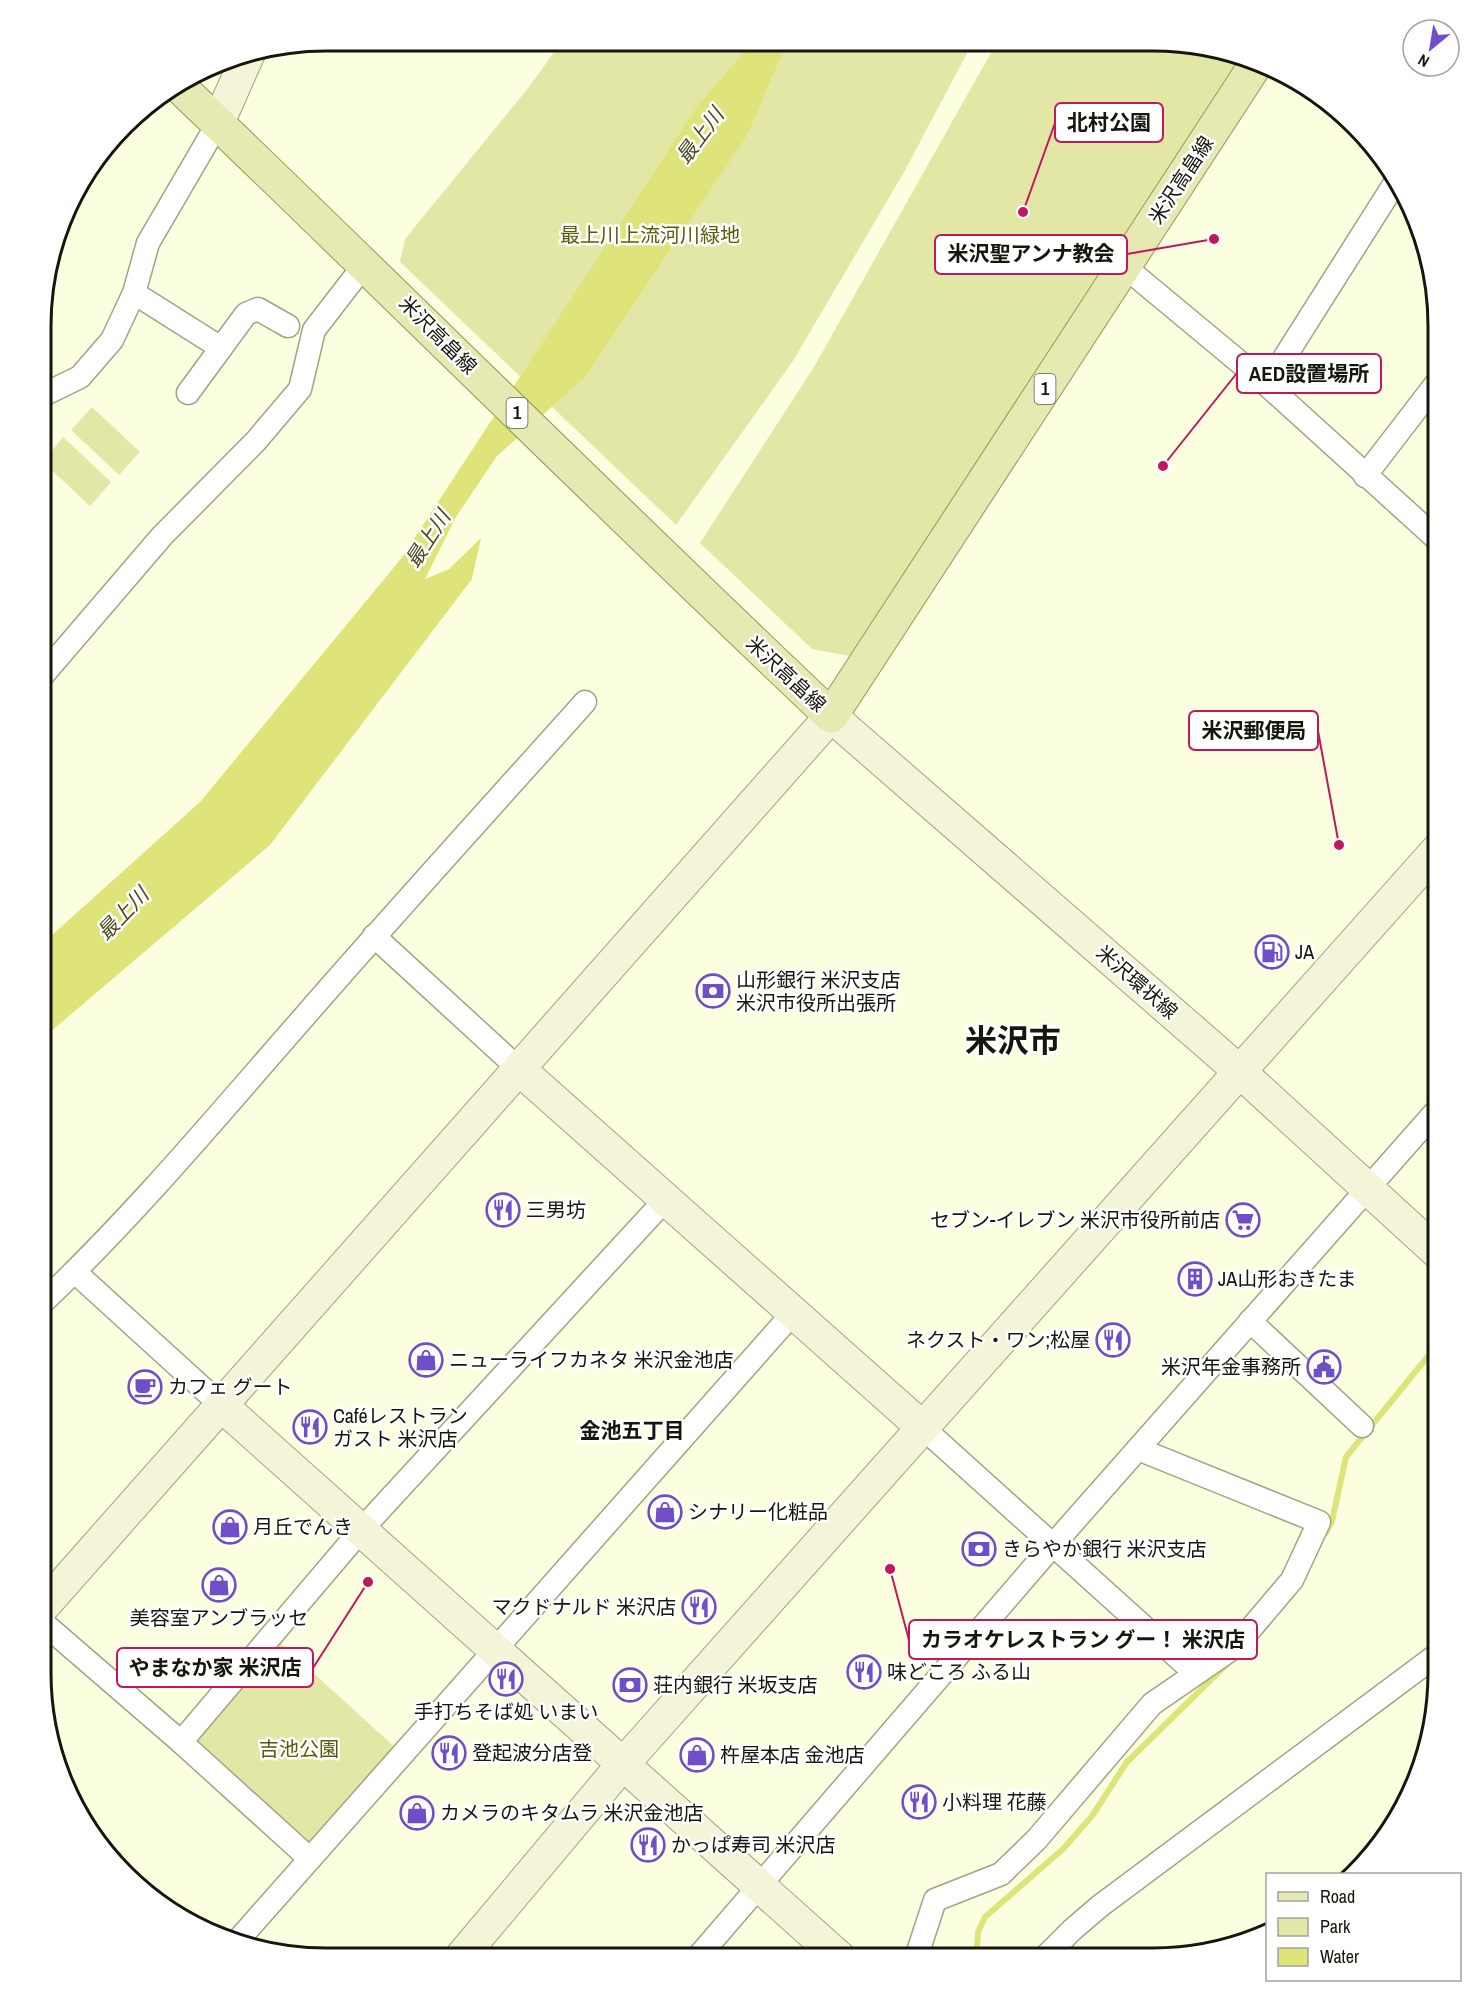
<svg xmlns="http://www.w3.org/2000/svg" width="1479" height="1999" font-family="'Archivo Narrow','Noto Sans JP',sans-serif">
	<rect width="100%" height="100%" fill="#fcffdf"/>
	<g fill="#e3e7a6">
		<path d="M562,41L973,42L903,174L793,361L676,525L400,262L405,239L529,87Z"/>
		<path d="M997,42L1190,43L1244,57L860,658L812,649L700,543L814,367Z"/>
		<path d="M92,407L140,452L119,475L71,430Z"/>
		<path d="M63,437L111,482L90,506L43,462Z"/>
		<path d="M276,1639L398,1750L310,1848L188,1740Z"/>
	</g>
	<path fill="#dee47a" d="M753,42H787L748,134L585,377L497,456L456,517L425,579L449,569L481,538L472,579L270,845L42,1039V944L200,802L400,560L698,105Z"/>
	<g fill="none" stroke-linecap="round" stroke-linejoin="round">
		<g stroke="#dee47a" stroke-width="6">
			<path d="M1326,1533L1332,1521L1346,1457L1438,1344"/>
			<path d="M976,1958L978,1932L985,1917L1063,1849L1092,1816L1127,1762L1227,1664"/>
		</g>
		<g stroke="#a0a385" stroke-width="25">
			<g id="street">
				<path d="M1125,267L1267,385L1438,540"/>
				<path d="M134,293L221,348L188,393"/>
				<path d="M221,348L246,314L258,309L288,326"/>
				<path d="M1267,385L1395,183"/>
				<path d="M43,395L80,377L112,340L134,293L148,243L218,123"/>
				<path d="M1365,476L1438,381"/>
				<path d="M42,676L162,536L256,441L300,389L314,330L365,264"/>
				<path d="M374,936L519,1069"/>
				<path d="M75,1272L221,1405"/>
				<path d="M41,1304C135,1215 219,1114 304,1017C396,911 491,807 585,702"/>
				<path d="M1250,1321L1362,1426"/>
				<path d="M922,1427L1195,1673"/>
				<path d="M41,1621L181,1742L310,1859"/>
				<path d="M181,1742L362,1529L665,1200"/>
				<path d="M240,1938L793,1313"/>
				<path d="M698,1957L1053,1545L1438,1109"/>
				<path d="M916,1958L935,1900L1001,1874L1037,1839L1152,1704L1236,1646L1292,1580L1319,1522L1138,1449"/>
				<path d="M1044,1958L1072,1930L1100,1906L1438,1654"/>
			</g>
		</g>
		<g stroke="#a0a385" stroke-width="34">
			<g id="secondary">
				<path d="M218,123L249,53"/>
				<path d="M519,1069L922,1427"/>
				<path d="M221,1405L840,1958"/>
				<path d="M41,1609L831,716L1238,1070L1438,1253"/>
				<path d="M461,1957L623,1764L1438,849"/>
			</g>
		</g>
		<g stroke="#939756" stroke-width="35">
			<path id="primary" d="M180,87C398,296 612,509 831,716L1258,61"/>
		</g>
		<use href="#street" stroke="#fff" stroke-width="22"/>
		<use href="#secondary" stroke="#f3f4d8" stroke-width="32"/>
		<use href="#primary" stroke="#e6eab2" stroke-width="33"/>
	</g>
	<defs>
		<g id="fuel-ring" transform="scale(1.725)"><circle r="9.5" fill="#fff" stroke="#6f4ec7" stroke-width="1.5"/><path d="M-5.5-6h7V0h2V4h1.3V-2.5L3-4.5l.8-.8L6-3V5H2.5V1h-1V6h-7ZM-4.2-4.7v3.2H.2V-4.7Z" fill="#6f4ec7"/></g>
		<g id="bank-ring" transform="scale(1.725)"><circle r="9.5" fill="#fff" stroke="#6f4ec7" stroke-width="1.5"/><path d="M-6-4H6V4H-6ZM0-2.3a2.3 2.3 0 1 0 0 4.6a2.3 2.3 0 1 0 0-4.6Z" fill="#6f4ec7"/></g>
		<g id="restaurant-ring" transform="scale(1.725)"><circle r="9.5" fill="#fff" stroke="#6f4ec7" stroke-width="1.5"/><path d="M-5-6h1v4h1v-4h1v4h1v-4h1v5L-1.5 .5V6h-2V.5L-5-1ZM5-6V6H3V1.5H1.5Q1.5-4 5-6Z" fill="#6f4ec7"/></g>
		<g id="supermarket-ring" transform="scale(1.725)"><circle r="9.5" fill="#fff" stroke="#6f4ec7" stroke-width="1.5"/><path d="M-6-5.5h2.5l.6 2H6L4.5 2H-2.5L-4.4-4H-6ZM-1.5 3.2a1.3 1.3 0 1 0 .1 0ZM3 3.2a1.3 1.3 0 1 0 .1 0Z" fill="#6f4ec7"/></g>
		<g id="building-ring" transform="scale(1.725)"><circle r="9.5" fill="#fff" stroke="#6f4ec7" stroke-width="1.5"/><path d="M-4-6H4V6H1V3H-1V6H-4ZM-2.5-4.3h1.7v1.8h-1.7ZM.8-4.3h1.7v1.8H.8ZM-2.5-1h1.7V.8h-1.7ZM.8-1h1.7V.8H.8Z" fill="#6f4ec7"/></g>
		<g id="shop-ring" transform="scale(1.725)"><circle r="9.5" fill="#fff" stroke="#6f4ec7" stroke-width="1.5"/><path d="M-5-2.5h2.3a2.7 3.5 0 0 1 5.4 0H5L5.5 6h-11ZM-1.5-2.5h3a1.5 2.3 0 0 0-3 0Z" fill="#6f4ec7"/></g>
		<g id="civic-ring" transform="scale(1.725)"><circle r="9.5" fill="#fff" stroke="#6f4ec7" stroke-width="1.5"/><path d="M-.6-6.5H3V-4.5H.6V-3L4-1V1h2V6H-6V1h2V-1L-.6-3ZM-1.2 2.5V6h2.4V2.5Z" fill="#6f4ec7"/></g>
		<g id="cafe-ring" transform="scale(1.725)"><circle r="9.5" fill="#fff" stroke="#6f4ec7" stroke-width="1.5"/><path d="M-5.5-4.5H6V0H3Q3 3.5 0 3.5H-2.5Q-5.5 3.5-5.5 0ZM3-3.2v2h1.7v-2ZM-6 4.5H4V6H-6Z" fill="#6f4ec7"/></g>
	</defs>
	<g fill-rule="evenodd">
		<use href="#fuel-ring" x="1272" y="952"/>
		<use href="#bank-ring" x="713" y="991"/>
		<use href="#restaurant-ring" x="503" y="1210"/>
		<use href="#supermarket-ring" x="1243" y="1220"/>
		<use href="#building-ring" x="1195" y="1279"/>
		<use href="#restaurant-ring" x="1113" y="1340"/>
		<use href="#shop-ring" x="426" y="1360"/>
		<use href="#civic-ring" x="1324" y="1367"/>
		<use href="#cafe-ring" x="145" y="1387"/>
		<use href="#restaurant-ring" x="310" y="1427"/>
		<use href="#shop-ring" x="665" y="1512"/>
		<use href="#shop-ring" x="230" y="1527"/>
		<use href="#bank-ring" x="979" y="1549"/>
		<use href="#shop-ring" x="219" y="1585"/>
		<use href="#restaurant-ring" x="699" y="1607"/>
		<use href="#restaurant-ring" x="864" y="1672"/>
		<use href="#restaurant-ring" x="506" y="1679"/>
		<use href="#bank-ring" x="630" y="1685"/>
		<use href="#restaurant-ring" x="449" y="1753"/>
		<use href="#shop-ring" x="697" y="1755"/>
		<use href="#restaurant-ring" x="919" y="1802"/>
		<use href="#shop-ring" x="417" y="1813"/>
		<use href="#restaurant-ring" x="648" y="1845"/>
	</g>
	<g text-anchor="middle" stroke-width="5" stroke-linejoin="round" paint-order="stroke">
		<g fill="#fff" stroke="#5c5d55" stroke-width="1.5">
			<rect x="1034.5" y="374" width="21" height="30" rx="4.5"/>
			<rect x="506.5" y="398" width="21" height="30" rx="4.5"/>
		</g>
		<g font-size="18" font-weight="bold" fill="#16170c">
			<text x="1045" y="395">1</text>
			<text x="517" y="419">1</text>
		</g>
		<g font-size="20" fill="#16170c" stroke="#fff">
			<text transform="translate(1181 180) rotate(-57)" y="7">米沢高畠線</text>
			<text transform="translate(438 335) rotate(45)" y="7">米沢高畠線</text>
			<text transform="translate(786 674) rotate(43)" y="7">米沢高畠線</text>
			<text transform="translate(1137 982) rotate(41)" y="7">米沢環状線</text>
		</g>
		<g font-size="20" fill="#595c0b" stroke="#fff">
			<text x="650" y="242">最上川上流河川緑地</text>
			<text x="299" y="1756">吉池公園</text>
		</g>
		<g font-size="20" fill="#16170c" stroke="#fff" text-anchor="start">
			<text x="1295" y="959">JA</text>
			<text x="736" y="987">山形銀行 米沢支店<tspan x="736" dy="23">米沢市役所出張所</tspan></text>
			<text x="526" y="1217">三男坊</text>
			<text x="1220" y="1227" text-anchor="end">セブン-イレブン 米沢市役所前店</text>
			<text x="1218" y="1286">JA山形おきたま</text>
			<text x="1090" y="1347" text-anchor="end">ネクスト・ワン;松屋</text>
			<text x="449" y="1367">ニューライフカネタ 米沢金池店</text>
			<text x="1301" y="1374" text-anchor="end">米沢年金事務所</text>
			<text x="168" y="1394">カフェ グート</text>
			<text x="333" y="1423">Caféレストラン<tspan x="333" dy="23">ガスト 米沢店</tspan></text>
			<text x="688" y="1519">シナリー化粧品</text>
			<text x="253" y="1534">月丘でんき</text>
			<text x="1002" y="1556">きらやか銀行 米沢支店</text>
			<text x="676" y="1614" text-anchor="end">マクドナルド 米沢店</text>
			<text x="219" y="1625" text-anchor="middle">美容室アンブラッセ</text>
			<text x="887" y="1679">味どころ ふる山</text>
			<text x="653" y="1692">荘内銀行 米坂支店</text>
			<text x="506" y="1719" text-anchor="middle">手打ちそば処 いまい</text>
			<text x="472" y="1760">登起波分店登</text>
			<text x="720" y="1762">杵屋本店 金池店</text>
			<text x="942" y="1809">小料理 花藤</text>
			<text x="440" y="1820">カメラのキタムラ 米沢金池店</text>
			<text x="671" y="1852">かっぱ寿司 米沢店</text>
		</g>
		<g font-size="21" font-style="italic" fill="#494b1f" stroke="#fff">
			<text transform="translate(700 136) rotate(-53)" y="7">最上川</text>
			<text transform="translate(428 539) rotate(-57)" y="7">最上川</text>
			<text transform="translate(123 914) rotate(-46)" y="7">最上川</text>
		</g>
		<g font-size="21" font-weight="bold" fill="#16170c" stroke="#fff">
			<text x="632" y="1438">金池五丁目</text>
		</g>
		<g font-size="32" font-weight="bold" fill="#16170c" stroke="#fff">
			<text x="1013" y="1052">米沢市</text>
		</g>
	</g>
	<path d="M0 0H1479V1999H0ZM326 51H1153A275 275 0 0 1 1428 326V1673A275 275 0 0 1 1153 1948H326A275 275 0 0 1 51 1673V326A275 275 0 0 1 326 51Z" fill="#fff" fill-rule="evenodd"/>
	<path fill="none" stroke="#16170c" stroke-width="3" d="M326 51H1153A275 275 0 0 1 1428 326V1673A275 275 0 0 1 1153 1948H326A275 275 0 0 1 51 1673V326A275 275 0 0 1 326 51Z"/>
	<path fill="none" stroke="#c2185b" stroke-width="2" d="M1023 212L1055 123M1214 239L1127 254M1163 466L1237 373M1339 845L1318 731M890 1569L909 1640M368 1582L313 1668"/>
	<g fill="#c2185b" stroke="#fff" stroke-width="2">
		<circle cx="1023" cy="212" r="6"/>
		<circle cx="1214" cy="239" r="6"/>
		<circle cx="1163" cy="466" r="6"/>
		<circle cx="1339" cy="845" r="6"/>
		<circle cx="890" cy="1569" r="6"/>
		<circle cx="368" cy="1582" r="6"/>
	</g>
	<g fill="#fff" stroke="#c2185b" stroke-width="2">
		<rect x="1055" y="103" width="108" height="39" rx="6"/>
		<rect x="935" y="235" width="192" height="39" rx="6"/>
		<rect x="1237" y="354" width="144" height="39" rx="6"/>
		<rect x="1189" y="711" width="129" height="39" rx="6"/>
		<rect x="909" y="1620" width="348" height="39" rx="6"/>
		<rect x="117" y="1648" width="196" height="39" rx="6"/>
	</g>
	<g font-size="21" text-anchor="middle" font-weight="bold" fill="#16170c">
		<text x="1109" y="130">北村公園</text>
		<text x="1031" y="261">米沢聖アンナ教会</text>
		<text x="1309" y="381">AED設置場所</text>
		<text x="1254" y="738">米沢郵便局</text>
		<text x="1083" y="1647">カラオケレストラン グー！ 米沢店</text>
		<text x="215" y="1675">やまなか家 米沢店</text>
	</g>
	<rect x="1266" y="1873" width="195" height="108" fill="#ffffff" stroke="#a2a29e" stroke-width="1.5"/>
	<rect x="1278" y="1892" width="30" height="9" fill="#e6eab2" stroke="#a2a29e" stroke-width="1.5"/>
	<text x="1320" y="1903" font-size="18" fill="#16170c">Road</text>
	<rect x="1278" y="1918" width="30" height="18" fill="#e3e7a6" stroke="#a2a29e" stroke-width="1.5"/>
	<text x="1320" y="1933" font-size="18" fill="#16170c">Park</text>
	<rect x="1278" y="1948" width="30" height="18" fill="#dee47a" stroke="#a2a29e" stroke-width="1.5"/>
	<text x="1320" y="1963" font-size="18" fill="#16170c">Water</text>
	<g transform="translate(1431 48) rotate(210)"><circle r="28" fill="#ffffff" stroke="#a2a29e" stroke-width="1.5"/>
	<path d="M0-4.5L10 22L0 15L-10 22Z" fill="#6f4ec7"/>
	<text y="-9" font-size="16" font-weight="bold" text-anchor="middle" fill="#16170c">N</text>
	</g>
</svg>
